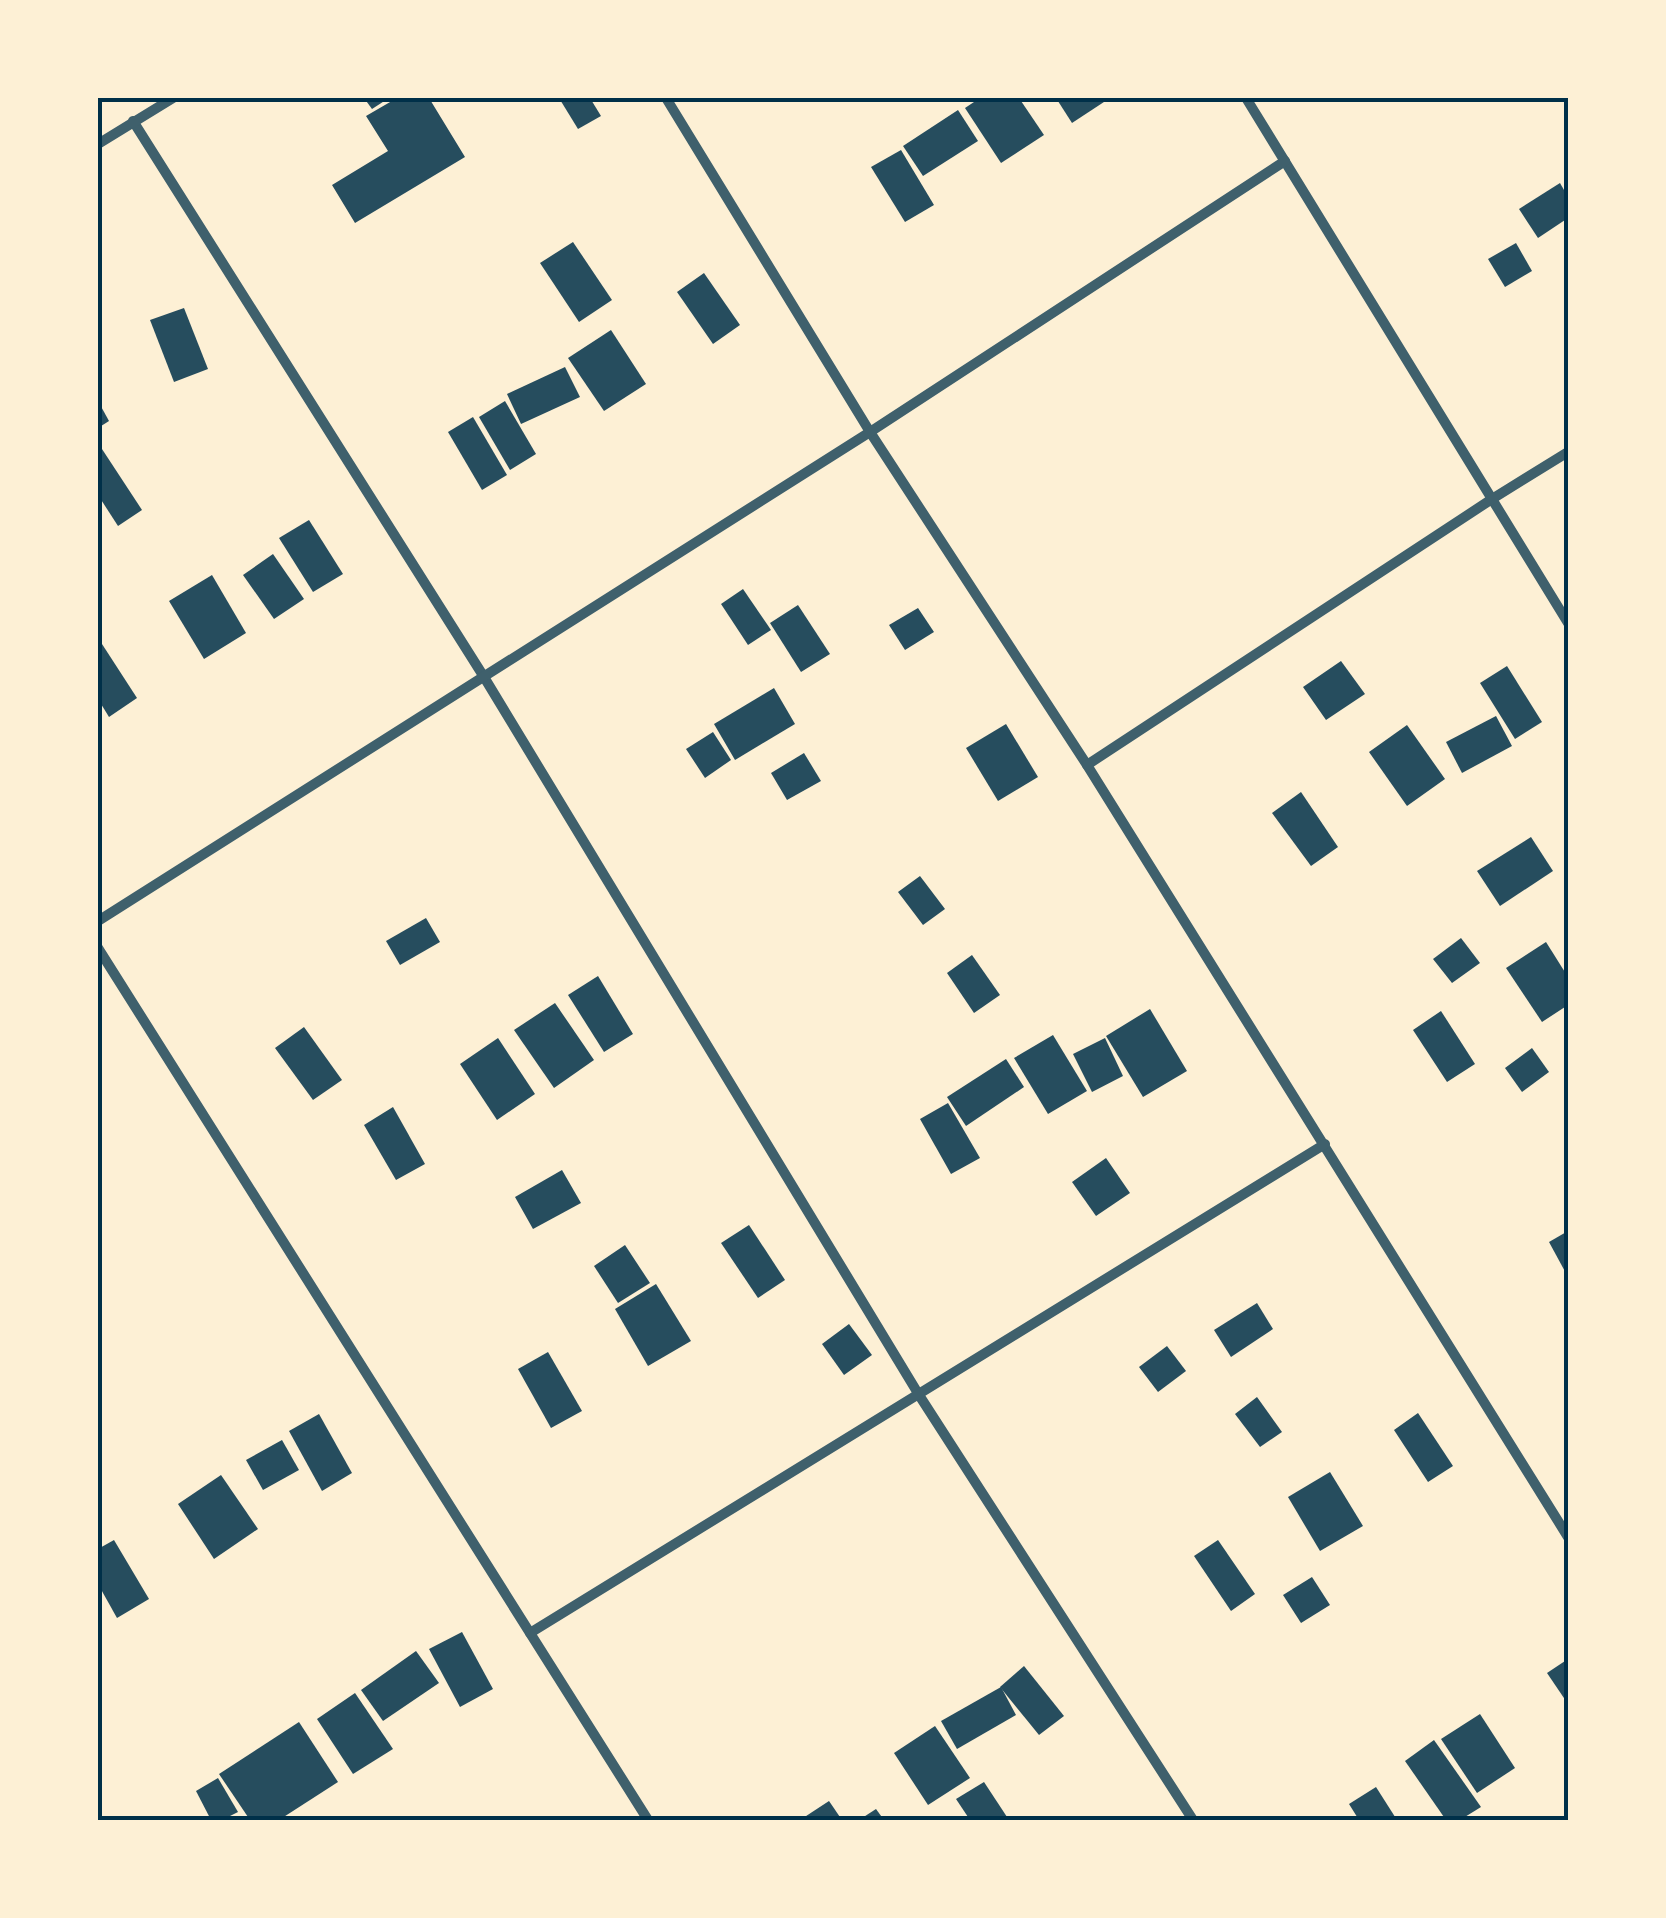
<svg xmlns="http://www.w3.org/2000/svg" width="1666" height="1918" font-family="'Open Sans',sans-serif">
	<rect width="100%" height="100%" fill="#fdf0d5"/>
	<g fill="#264d5e">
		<path d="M364,98H389L372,109Z"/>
		<path d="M397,98H429L465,157L355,223L332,185L388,151L366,116Z"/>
		<path d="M559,98H590L601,116L578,129Z"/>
		<path d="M980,98H1019L1044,135L1001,163L965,108Z"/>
		<path d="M1056,98H1105L1107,100L1072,123Z"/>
		<path d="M958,110L978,141L923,176L903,146Z"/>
		<path d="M901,150L934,205L905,222L871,167Z"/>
		<path d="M1560,183L1568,197V218L1538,238L1519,209Z"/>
		<path d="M573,242L612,300L579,322L540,263Z"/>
		<path d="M1516,243L1532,271L1505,287L1488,259Z"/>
		<path d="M704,273L740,325L713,344L677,292Z"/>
		<path d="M184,308L208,369L174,382L150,320Z"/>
		<path d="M611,330L646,384L604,411L568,358Z"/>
		<path d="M565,367L580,397L521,424L507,394Z"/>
		<path d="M98,401L109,421L98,428Z"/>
		<path d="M505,401L536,454L510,470L479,417Z"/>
		<path d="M473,417L507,475L482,490L448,432Z"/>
		<path d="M102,449L142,510L118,526L98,495V452Z"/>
		<path d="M309,520L343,574L313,592L279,538Z"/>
		<path d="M273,554L304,599L274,619L243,575Z"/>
		<path d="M212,575L246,633L204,659L169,601Z"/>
		<path d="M743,589L771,630L748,645L721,604Z"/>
		<path d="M798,605L830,654L801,672L770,623Z"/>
		<path d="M918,608L934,632L905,650L889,625Z"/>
		<path d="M102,644L137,698L109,717L98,699V647Z"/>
		<path d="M1341,661L1365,694L1326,720L1303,687Z"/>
		<path d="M1507,666L1542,722L1515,739L1480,683Z"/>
		<path d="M774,688L795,724L735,760L714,724Z"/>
		<path d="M1496,716L1512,746L1462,773L1446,742Z"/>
		<path d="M1006,724L1038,777L998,801L966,748Z"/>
		<path d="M1407,725L1445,779L1407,806L1369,752Z"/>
		<path d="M713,732L731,760L705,778L686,749Z"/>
		<path d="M804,753L821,781L787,800L771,773Z"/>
		<path d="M1301,792L1338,847L1311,866L1272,813Z"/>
		<path d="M1531,837L1553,871L1500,906L1477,871Z"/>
		<path d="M920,876L945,909L923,925L898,892Z"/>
		<path d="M426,918L440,942L400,965L386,941Z"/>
		<path d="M1461,938L1480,963L1452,983L1433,959Z"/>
		<path d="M1546,942L1568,977V1005L1542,1022L1506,968Z"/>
		<path d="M972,955L1000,995L974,1013L947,973Z"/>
		<path d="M598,976L633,1034L604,1052L568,995Z"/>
		<path d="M555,1003L594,1060L554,1088L514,1030Z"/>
		<path d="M1150,1009L1187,1071L1143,1097L1106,1036Z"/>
		<path d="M1441,1011L1475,1064L1447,1082L1413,1030Z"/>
		<path d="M304,1027L342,1080L313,1100L275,1048Z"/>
		<path d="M1053,1035L1087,1091L1048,1114L1014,1058Z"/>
		<path d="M498,1038L535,1094L497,1120L460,1064Z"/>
		<path d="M1105,1038L1123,1076L1092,1092L1073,1054Z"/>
		<path d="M1532,1048L1549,1072L1522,1092L1505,1068Z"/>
		<path d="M1006,1059L1024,1087L966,1126L947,1097Z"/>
		<path d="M948,1103L980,1158L951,1174L920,1119Z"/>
		<path d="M393,1107L425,1164L396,1180L364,1125Z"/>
		<path d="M1106,1158L1130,1193L1096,1216L1072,1182Z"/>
		<path d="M562,1170L581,1203L533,1229L515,1197Z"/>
		<path d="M749,1225L785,1280L758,1298L721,1243Z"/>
		<path d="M1568,1231V1277L1549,1242Z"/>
		<path d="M625,1245L650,1283L618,1303L594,1266Z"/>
		<path d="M656,1284L691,1341L648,1366L615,1309Z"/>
		<path d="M1257,1303L1273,1329L1231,1357L1214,1330Z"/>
		<path d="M849,1324L872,1355L844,1375L822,1344Z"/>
		<path d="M1167,1346L1186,1371L1158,1392L1139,1367Z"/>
		<path d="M548,1352L582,1411L551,1428L518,1369Z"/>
		<path d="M1257,1397L1282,1432L1260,1447L1235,1414Z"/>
		<path d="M1418,1413L1453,1466L1428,1482L1394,1430Z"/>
		<path d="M319,1414L352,1473L322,1491L289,1431Z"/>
		<path d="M282,1440L299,1470L263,1490L246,1460Z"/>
		<path d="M1330,1472L1363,1526L1320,1551L1288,1497Z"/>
		<path d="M221,1475L258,1529L214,1559L178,1504Z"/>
		<path d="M114,1540L149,1599L117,1618L98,1584V1549Z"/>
		<path d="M1218,1540L1255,1594L1231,1611L1194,1556Z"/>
		<path d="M1312,1577L1330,1605L1301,1623L1283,1595Z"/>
		<path d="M462,1632L493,1689L460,1707L429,1649Z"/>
		<path d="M416,1651L439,1683L383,1721L361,1690Z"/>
		<path d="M1568,1659V1704L1547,1673Z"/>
		<path d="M1024,1666L1064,1716L1039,1735L1000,1687Z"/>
		<path d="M1001,1687L1016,1715L957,1749L941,1721Z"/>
		<path d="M355,1693L393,1749L353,1774L317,1719Z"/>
		<path d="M1480,1714L1515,1768L1477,1793L1441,1739Z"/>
		<path d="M299,1722L338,1782L279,1820H250L219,1774Z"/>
		<path d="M935,1726L970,1778L928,1805L894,1753Z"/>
		<path d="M1434,1740L1481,1807L1460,1820H1446L1405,1761Z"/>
		<path d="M218,1778L238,1812L222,1820H211L196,1791Z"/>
		<path d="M984,1782L1009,1820H970L956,1799Z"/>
		<path d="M1376,1787L1397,1820H1359L1349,1804Z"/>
		<path d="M829,1801L842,1820H800Z"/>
		<path d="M876,1809L884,1820H859Z"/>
	</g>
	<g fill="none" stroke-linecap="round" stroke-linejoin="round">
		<g stroke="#3f606c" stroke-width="10">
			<path d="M666,98L870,432L1087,765L1568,1537"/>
			<path d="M1246,98L1568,623"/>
			<path d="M133,121L484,677L919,1395L1193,1820"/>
			<path d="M98,144L173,98"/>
			<path d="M1087,765L1492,499L1568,452"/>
			<path d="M98,921L870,432L1285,161"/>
			<path d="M98,948L648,1820"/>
			<path d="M530,1633L1325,1144"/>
		</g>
	</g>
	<rect width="1666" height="1918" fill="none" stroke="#fdf0d5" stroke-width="200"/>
	<rect x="100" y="100" width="1466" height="1718" fill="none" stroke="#003049" stroke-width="4"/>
</svg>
